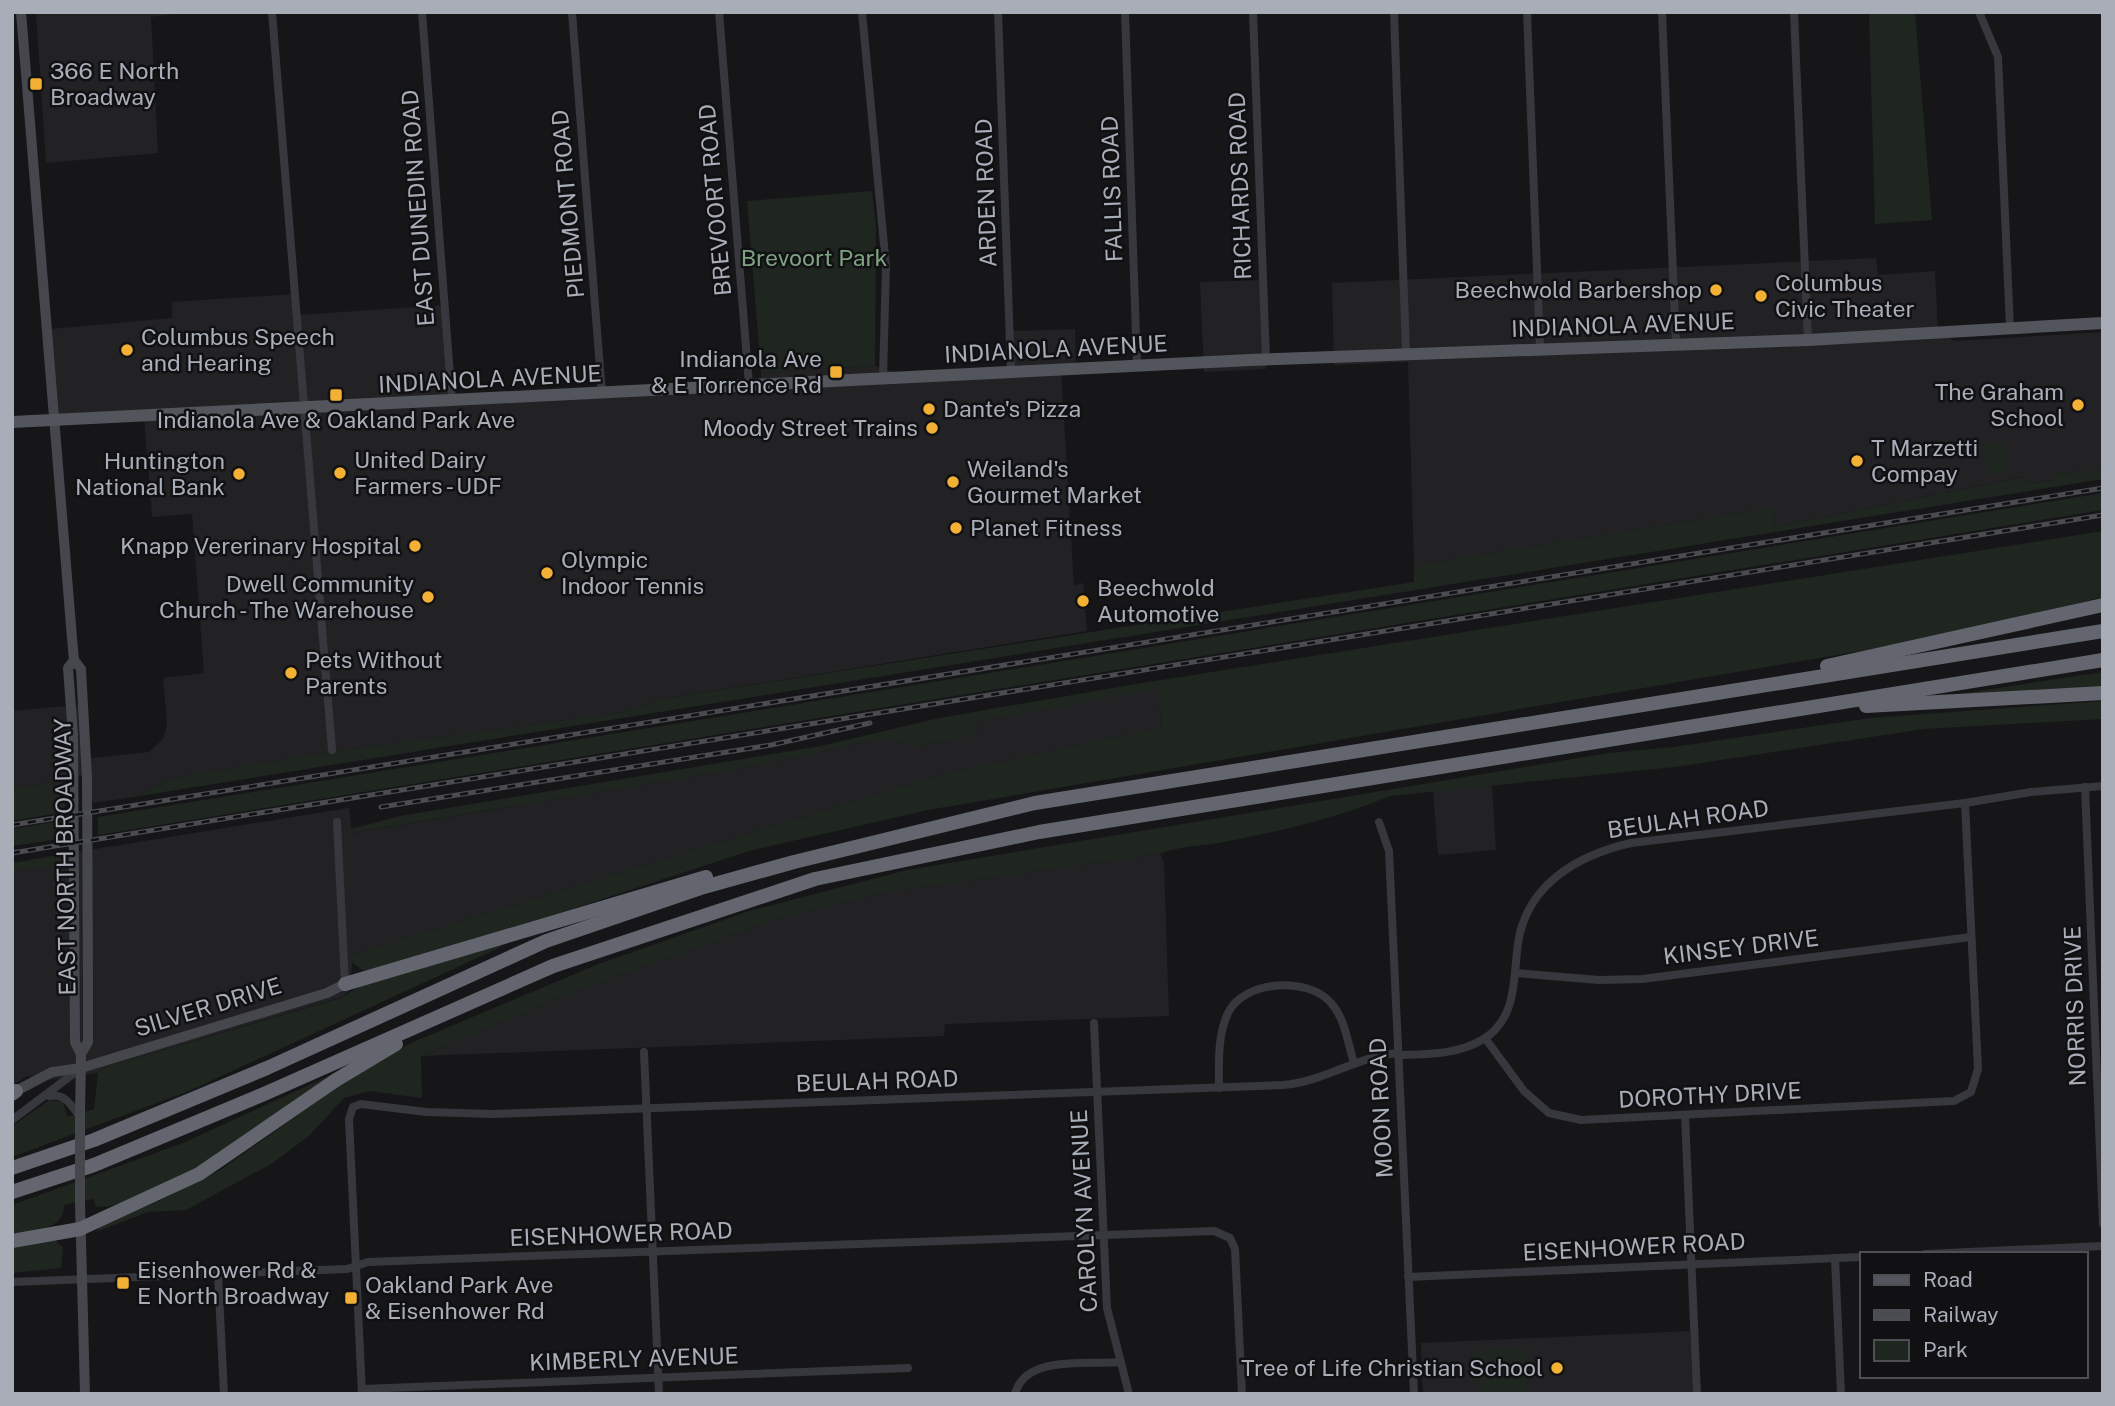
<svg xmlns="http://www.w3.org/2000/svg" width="2115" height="1406" font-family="'Public Sans',sans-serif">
	<rect width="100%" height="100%" fill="#161618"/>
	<g fill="#222225">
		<path d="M36,12H189L151,17L158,153L46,163Z"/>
		<path d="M1876,258L1878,275L1935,271L1938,330L1954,341L2103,332V469L2053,474L2052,480L2024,484L2023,477L1774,527L1773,507L1414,566L1408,362L1334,365L1332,283Z"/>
		<path d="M1263,280L1266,369L1204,372L1200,282Z"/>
		<path d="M295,294L298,315L445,305L453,401L762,386L761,372L875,366L912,377L1061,369L1074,585L1083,583L1087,631L661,699L625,712L323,753L176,777L134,797L94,803L81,775L58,788L52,782L12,788V711L79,705L82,759L149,752L163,739L167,724L163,678L204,673L192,514L152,517L144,417L57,420L51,329L172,318V302Z"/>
		<path d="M1075,329L1076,367L1014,370L1013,331Z"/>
		<path d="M1157,688L1162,727L940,775L376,947L353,955L350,990L342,997L106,1067L98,1073L48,1080L27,1076L12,1085V869L51,868L65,879L64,854L349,808L352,833L760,765L889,737L913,747L977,735L976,722Z"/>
		<path d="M1492,785L1496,850L1438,855L1433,791Z"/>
		<path d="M1160,854L1164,862L1169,1016L945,1024L944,1036L421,1056L571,993L783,917L893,891Z"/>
		<path d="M1690,1331L1693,1394H1423L1421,1343Z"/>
	</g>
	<g fill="#1e261f">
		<path d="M1869,12H1915L1932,220L1875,224Z"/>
		<path d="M872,191L876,228L875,366L761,372L747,201Z"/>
		<path d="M2004,441L2005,473L1987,475L1986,443Z"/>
		<path d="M2103,469V479L134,797L176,777L323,753L625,712L661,699L1414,582V566L1773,507L1774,527L2024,477L2025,484L2052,480V474Z"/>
		<path d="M2103,493V510L98,835V817Z"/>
		<path d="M2103,531V597L1955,633L1860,651L928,810L749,851L569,910L368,970H362L352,962L353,955L376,947L940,775L1162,727L1157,689L976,722L977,735L913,747L889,737L760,765L351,833V829L400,816L821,746L939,718L1136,684Z"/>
		<path d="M2103,672V688L1959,694Z"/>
		<path d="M2103,701V719L1924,729L1675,767L1390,796C1338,818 1284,830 1229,841C1206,846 1181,845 1160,854L893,891L783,917L571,993L421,1056L422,1098L369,1091L344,1098L309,1136L271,1164L186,1210L148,1212L96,1232L100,1225L157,1202L222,1169L354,1075L411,1043L596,965L749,911L907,870L1608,753L1673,747L1870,718Z"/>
		<path d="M52,782L58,788L65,783V812L12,821V788Z"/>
		<path d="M65,820L66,838L12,846V829Z"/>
		<path d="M64,854L65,880H57L51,868L12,869V863Z"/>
		<path d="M501,944V947L189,1091L12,1157V1126L50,1100L63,1102L67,1117L94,1109L98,1073L106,1067L341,998L358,987Z"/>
		<path d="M333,1074C296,1101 261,1129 223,1154C205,1166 111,1215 95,1206L94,1199L64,1205C64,1231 33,1230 12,1234V1205L183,1143Z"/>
		<path d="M55,1240L63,1248L61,1268L12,1273V1247Z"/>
		<path d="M1525,1349L1527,1394C1488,1394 1467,1402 1473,1351Z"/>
	</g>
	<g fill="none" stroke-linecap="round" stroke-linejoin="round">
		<g stroke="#37383d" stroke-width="8">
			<path d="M272,12L332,750"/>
			<path d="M422,12L452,401"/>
			<path d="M572,12L602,394"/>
			<path d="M719,12L749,385"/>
			<path d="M862,12L886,266L883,378"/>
			<path d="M998,12L1011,372"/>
			<path d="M1125,12L1137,365"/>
			<path d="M1253,12L1266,359"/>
			<path d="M1394,12L1406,353"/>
			<path d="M1527,12L1540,348"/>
			<path d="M1662,12L1676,344"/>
			<path d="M1794,12L1808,340"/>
			<path d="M1979,12L1998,57L2010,328"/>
			<path d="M2085,787L2103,1224"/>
			<path d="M337,822L345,984"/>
			<path d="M1379,822L1389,851L1414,1394"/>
			<path d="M1516,973L1599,980L1642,979L1971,937"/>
			<path d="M1094,1023L1107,1308L1129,1394"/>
			<path d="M1485,1038L1524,1091L1549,1113L1581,1120L1954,1101L1971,1092L1978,1069L1965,803"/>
			<path d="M644,1052L659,1394"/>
			<path d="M1398,1055C1427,1054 1456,1055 1482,1040C1518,1019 1513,978 1518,943C1527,884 1578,855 1631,843L1965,803L2031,792L2103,786"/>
			<path d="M1219,1088C1219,1064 1217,1036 1228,1013C1244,980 1308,976 1331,1003C1345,1018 1348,1044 1354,1063"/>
			<path d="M49,1096C65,1093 71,1105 80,1117"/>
			<path d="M1685,1115L1697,1394"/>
			<path d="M12,1120L81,1068"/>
			<path d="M1925,1254L2103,1246"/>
			<path d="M1835,1258L1841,1394"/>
			<path d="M218,1274L224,1394"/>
			<path d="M1408,1277L1861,1257"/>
			<path d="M12,1282L347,1269L368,1262L1214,1231L1230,1238L1235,1249L1242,1394"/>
			<path d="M362,1389L908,1368"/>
			<path d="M362,1394L349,1119L353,1107L361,1104L426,1112L493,1114L1283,1085C1324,1082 1357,1056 1398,1053"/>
			<path d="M1015,1394C1025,1354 1088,1365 1121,1362"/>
		</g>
		<g stroke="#45474d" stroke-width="10">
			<path d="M21,12L72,638L74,660L81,669L87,778L88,978V1042L81,1054"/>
			<path d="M74,660L68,668L73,734L75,1042L81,1054L80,1117"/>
			<path d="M16,1091L52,1072L81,1068L327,993L345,984"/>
			<path d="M80,1202L85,1394"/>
		</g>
		<path stroke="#53555c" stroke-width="12" d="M12,422L1250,360L1808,340L2103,323"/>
		<g stroke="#63666e" stroke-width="14">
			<path d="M1827,666L2103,605"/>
			<path d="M1866,706L2103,693"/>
			<path d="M345,984L706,877"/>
			<path d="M12,1094L16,1091"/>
			<path d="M12,1168L94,1140L267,1068L546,941L704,887L794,862L1035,803L2103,631"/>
			<path d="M12,1192L94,1165L264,1094L553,966L815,879L1039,832L2103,660"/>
			<path d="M12,1241L80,1229L199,1174L336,1080L396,1044"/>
		</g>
		<g stroke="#4a4c52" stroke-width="5">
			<g id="rail">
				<path d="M381,807L771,745L870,723"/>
				<path d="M12,825L2103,488"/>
				<path d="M12,853L2103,515"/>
			</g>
		</g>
		<use href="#rail" stroke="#111113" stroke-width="2.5" stroke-dasharray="8" stroke-linecap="butt"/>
		<path stroke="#45474d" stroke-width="10" d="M80,1202V1117"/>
	</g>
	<g fill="#f2b134" stroke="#111113" stroke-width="2.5">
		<rect x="29" y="77" width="14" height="14" rx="3.5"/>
		<circle cx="1716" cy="290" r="7"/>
		<circle cx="1761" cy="296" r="7"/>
		<circle cx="127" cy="350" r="7"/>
		<rect x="829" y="365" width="14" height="14" rx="3.5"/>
		<rect x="329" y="388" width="14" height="14" rx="3.5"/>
		<circle cx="2078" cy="405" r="7"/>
		<circle cx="929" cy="409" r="7"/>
		<circle cx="932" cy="428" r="7"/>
		<circle cx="1857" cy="461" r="7"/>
		<circle cx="340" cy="473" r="7"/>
		<circle cx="239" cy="474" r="7"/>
		<circle cx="953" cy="482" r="7"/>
		<circle cx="956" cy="528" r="7"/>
		<circle cx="415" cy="546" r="7"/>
		<circle cx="547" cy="573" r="7"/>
		<circle cx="428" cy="597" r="7"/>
		<circle cx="1083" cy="601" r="7"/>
		<circle cx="291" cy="673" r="7"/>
		<rect x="116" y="1276" width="14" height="14" rx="3.5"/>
		<rect x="344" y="1291" width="14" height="14" rx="3.5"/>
		<circle cx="1557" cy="1368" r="7"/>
	</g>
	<g text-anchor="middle" stroke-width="5" stroke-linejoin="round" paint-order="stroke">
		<g font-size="23" fill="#a8adb8" stroke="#111113" text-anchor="start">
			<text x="50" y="79">366 E North<tspan x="50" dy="26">Broadway</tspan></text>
			<text x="1775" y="291">Columbus<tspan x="1775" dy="26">Civic Theater</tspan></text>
			<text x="1702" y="298" text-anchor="end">Beechwold Barbershop</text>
			<text x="141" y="345">Columbus Speech<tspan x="141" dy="26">and Hearing</tspan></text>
			<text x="822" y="367" text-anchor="end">Indianola Ave<tspan x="822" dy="26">&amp; E Torrence Rd</tspan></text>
			<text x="2064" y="400" text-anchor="end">The Graham<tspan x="2064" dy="26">School</tspan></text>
			<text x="943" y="417">Dante's Pizza</text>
			<text x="336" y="428" text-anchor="middle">Indianola Ave &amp; Oakland Park Ave</text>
			<text x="918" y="436" text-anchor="end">Moody Street Trains</text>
			<text x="1871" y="456">T Marzetti<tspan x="1871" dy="26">Compay</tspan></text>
			<text x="354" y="468">United Dairy<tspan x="354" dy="26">Farmers - UDF</tspan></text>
			<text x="225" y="469" text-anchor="end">Huntington<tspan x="225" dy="26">National Bank</tspan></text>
			<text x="967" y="477">Weiland's<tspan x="967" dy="26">Gourmet Market</tspan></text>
			<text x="970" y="536">Planet Fitness</text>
			<text x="401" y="554" text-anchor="end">Knapp Vererinary Hospital</text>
			<text x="561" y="568">Olympic<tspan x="561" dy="26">Indoor Tennis</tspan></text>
			<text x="414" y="592" text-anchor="end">Dwell Community<tspan x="414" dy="26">Church - The Warehouse</tspan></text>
			<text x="1097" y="596">Beechwold<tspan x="1097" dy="26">Automotive</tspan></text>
			<text x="305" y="668">Pets Without<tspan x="305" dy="26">Parents</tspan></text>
			<text x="137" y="1278">Eisenhower Rd &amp;<tspan x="137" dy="26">E North Broadway</tspan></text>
			<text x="365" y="1293">Oakland Park Ave<tspan x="365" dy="26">&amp; Eisenhower Rd</tspan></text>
			<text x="1543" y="1376" text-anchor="end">Tree of Life Christian School</text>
		</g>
		<g font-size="23" fill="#a8adb8" stroke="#111113">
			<text transform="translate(1240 186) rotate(-92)" y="8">RICHARDS ROAD</text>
			<text transform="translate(1112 189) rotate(-92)" y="8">FALLIS ROAD</text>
			<text transform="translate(986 193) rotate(-92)" y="8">ARDEN ROAD</text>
			<text transform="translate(715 200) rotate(-95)" y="8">BREVOORT ROAD</text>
			<text transform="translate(568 204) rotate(-95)" y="8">PIEDMONT ROAD</text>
			<text transform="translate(418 208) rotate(-94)" y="8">EAST DUNEDIN ROAD</text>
			<text transform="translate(1623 325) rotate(-2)" y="8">INDIANOLA AVENUE</text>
			<text transform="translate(1056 349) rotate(-3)" y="8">INDIANOLA AVENUE</text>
			<text transform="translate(490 379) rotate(-3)" y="8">INDIANOLA AVENUE</text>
			<text transform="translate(1688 819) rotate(-8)" y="8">BEULAH ROAD</text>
			<text transform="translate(65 857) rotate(-91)" y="8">EAST NORTH BROADWAY</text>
			<text transform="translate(1741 947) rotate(-7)" y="8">KINSEY DRIVE</text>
			<text transform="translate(2075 1006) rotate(-92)" y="8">NORRIS DRIVE</text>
			<text transform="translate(208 1007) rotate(-17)" y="8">SILVER DRIVE</text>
			<text transform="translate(877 1081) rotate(-2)" y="8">BEULAH ROAD</text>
			<text transform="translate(1710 1095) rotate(-3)" y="8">DOROTHY DRIVE</text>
			<text transform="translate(1381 1108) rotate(-93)" y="8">MOON ROAD</text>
			<text transform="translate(1084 1211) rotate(-93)" y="8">CAROLYN AVENUE</text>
			<text transform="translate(621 1234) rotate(-2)" y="8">EISENHOWER ROAD</text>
			<text transform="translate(1634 1247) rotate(-3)" y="8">EISENHOWER ROAD</text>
			<text transform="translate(634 1359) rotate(-2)" y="8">KIMBERLY AVENUE</text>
		</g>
		<g font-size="23" fill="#7fa381" stroke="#111113">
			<text x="814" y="266">Brevoort Park</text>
		</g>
	</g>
	<rect width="2115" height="1406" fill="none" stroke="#a8adb8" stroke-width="28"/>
	<rect x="1860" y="1252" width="228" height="126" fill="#111113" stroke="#4d4f55" stroke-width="2"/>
	<rect x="1874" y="1275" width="35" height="10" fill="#53555c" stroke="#4d4f55" stroke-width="2"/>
	<text x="1923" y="1287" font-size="21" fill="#a8adb8">Road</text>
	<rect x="1874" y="1310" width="35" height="10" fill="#4a4c52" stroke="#4d4f55" stroke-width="2"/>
	<text x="1923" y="1322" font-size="21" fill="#a8adb8">Railway</text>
	<rect x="1874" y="1340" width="35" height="21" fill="#1e261f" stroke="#4d4f55" stroke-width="2"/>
	<text x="1923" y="1357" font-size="21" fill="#a8adb8">Park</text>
</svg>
